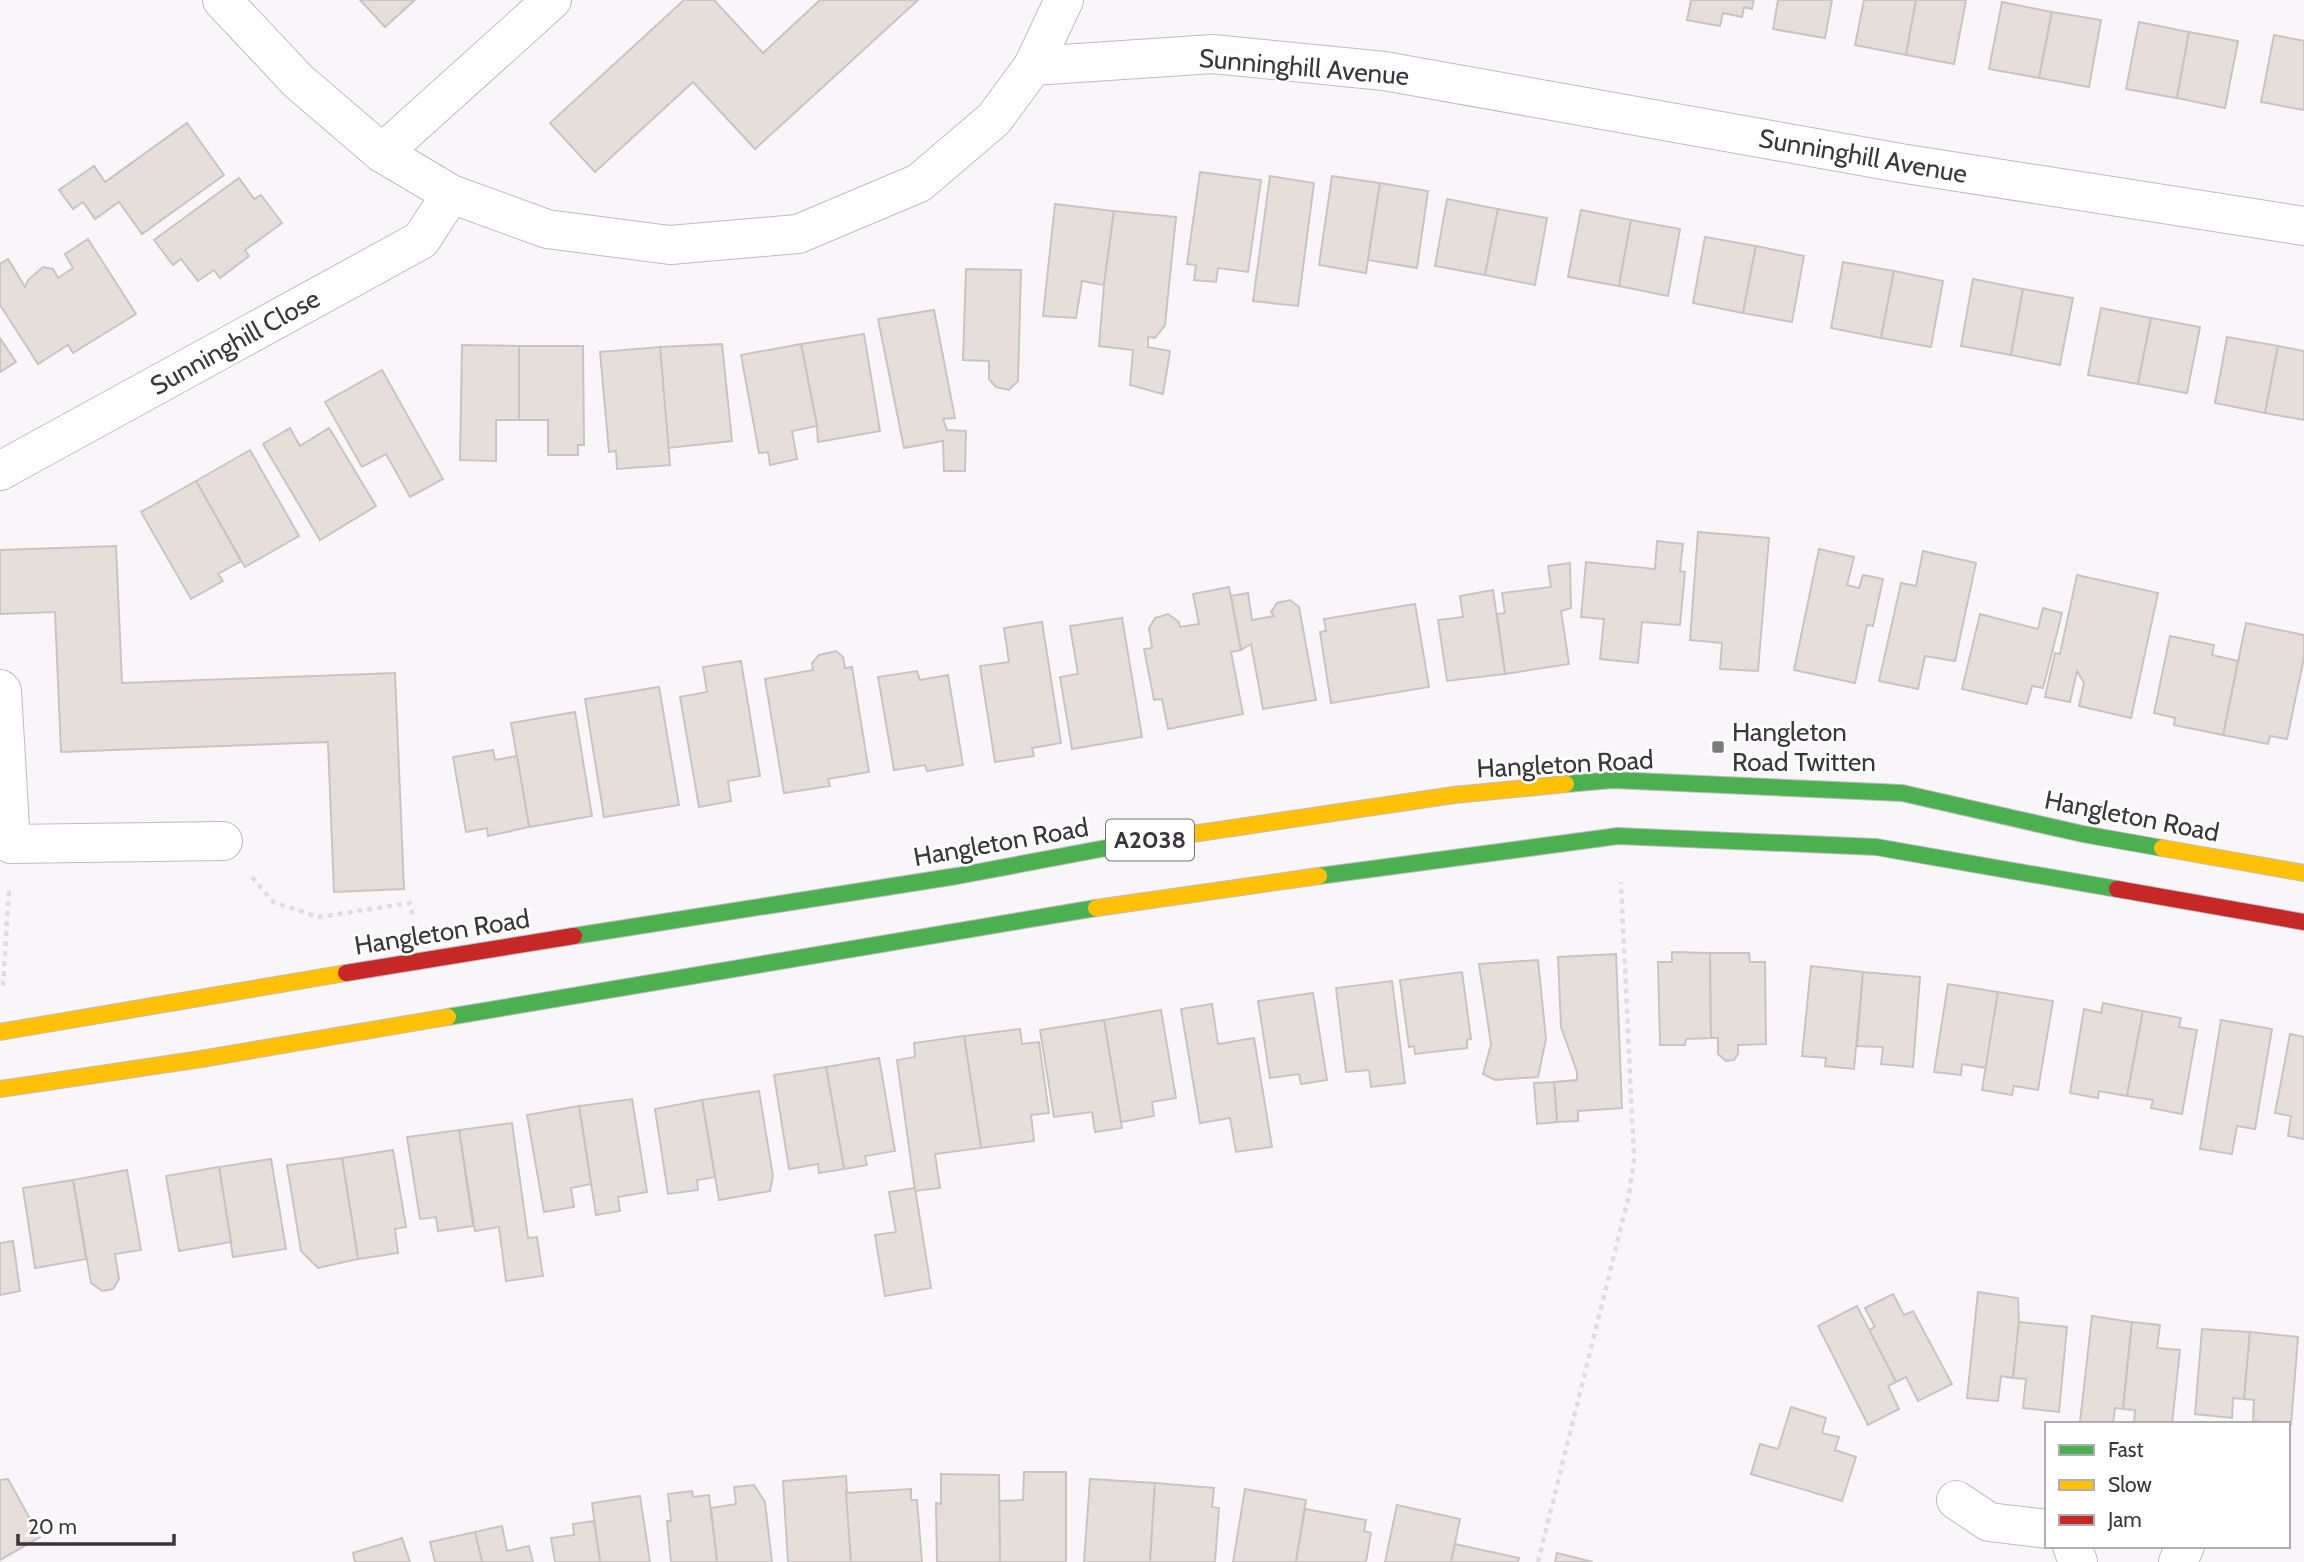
<svg xmlns="http://www.w3.org/2000/svg" width="2304" height="1562" font-family="Cabin,sans-serif">
	<rect width="100%" height="100%" fill="#f9f6fa"/>
	<g fill="#e4dfdb" stroke="#c9c4c2" stroke-width="2">
		<path d="M360,0H415L385,27Z"/>
		<path d="M684,0H714L763,53L820,0H918L755,149L693,82L595,172L550,123Z"/>
		<path d="M1691,0H1754L1752,9L1744,7L1742,17L1723,13L1720,26L1687,20Z"/>
		<path d="M1778,0H1832L1825,38L1773,29Z"/>
		<path d="M1864,0H1916L1906,55L1855,45Z"/>
		<path d="M1916,0H1966L1954,64L1906,55Z"/>
		<path d="M2002,2L2052,12L2039,78L1989,69Z"/>
		<path d="M2052,12L2101,20L2089,87L2039,78Z"/>
		<path d="M2139,22L2189,32L2177,98L2126,89Z"/>
		<path d="M2189,32L2238,41L2225,108L2177,98Z"/>
		<path d="M2274,35L2304,41V110L2261,102Z"/>
		<path d="M187,123L224,175L142,234L119,202L95,219L83,202L73,209L59,190L94,166L105,182Z"/>
		<path d="M1200,172L1261,180L1248,272L1218,268L1216,282L1194,280L1196,265L1187,264Z"/>
		<path d="M1270,176L1314,183L1298,306L1253,301Z"/>
		<path d="M1332,176L1380,183L1366,273L1319,265Z"/>
		<path d="M239,178L254,199L261,195L282,223L245,250L249,256L220,278L214,270L198,281L181,259L173,265L154,240Z"/>
		<path d="M1380,183L1428,191L1417,268L1368,260Z"/>
		<path d="M1447,199L1498,209L1485,275L1435,266Z"/>
		<path d="M1055,204L1114,211L1104,285L1082,281L1076,318L1043,316Z"/>
		<path d="M1498,209L1547,218L1535,285L1485,275Z"/>
		<path d="M1581,210L1631,220L1619,286L1568,277Z"/>
		<path d="M1114,211L1176,217L1165,325L1155,338L1148,337V347L1170,351L1163,394L1130,385L1133,350L1099,346L1104,285Z"/>
		<path d="M1631,220L1680,229L1668,296L1619,286Z"/>
		<path d="M1705,237L1756,246L1743,313L1693,303Z"/>
		<path d="M88,239L136,314L73,353L68,345L38,364L0,305V264L8,259L25,287L28,280L43,267L53,269L58,278L73,268L65,254Z"/>
		<path d="M1756,246L1804,256L1792,322L1743,313Z"/>
		<path d="M1843,262L1894,271L1881,338L1831,328Z"/>
		<path d="M966,269L1021,270L1018,381L1009,390L996,387L989,379V361L963,360Z"/>
		<path d="M1894,271L1943,281L1931,347L1881,338Z"/>
		<path d="M1973,279L2023,289L2011,355L1961,346Z"/>
		<path d="M2023,289L2073,298L2060,365L2011,355Z"/>
		<path d="M2101,308L2151,318L2138,384L2088,375Z"/>
		<path d="M934,310L955,418L943,419L947,430L966,431L965,471H944L943,441L904,448L878,319Z"/>
		<path d="M2151,318L2200,327L2187,393L2138,384Z"/>
		<path d="M864,334L880,431L818,442L817,426L801,344Z"/>
		<path d="M2227,337L2278,346L2265,413L2215,403Z"/>
		<path d="M0,338L16,362L0,372Z"/>
		<path d="M722,344L732,441L668,448L660,347Z"/>
		<path d="M801,344L817,426L792,431L797,459L770,465L768,452L759,453L741,355Z"/>
		<path d="M462,345L519,346V420H496V461L460,460Z"/>
		<path d="M519,346H583L584,445H578V455H548V420H519Z"/>
		<path d="M2278,346L2304,351V420L2265,413Z"/>
		<path d="M660,347L670,465L617,469L616,451L609,452L600,352Z"/>
		<path d="M382,370L443,479L410,497L386,454L362,467L325,402Z"/>
		<path d="M290,428L300,446L329,428L376,506L320,540L263,444Z"/>
		<path d="M250,450L299,536L245,567L196,481Z"/>
		<path d="M196,481L241,561L218,574L223,581L191,599L141,512Z"/>
		<path d="M1698,532L1769,538L1758,671L1720,669L1722,643L1690,640Z"/>
		<path d="M1657,541L1683,544L1680,571L1685,572L1680,625L1642,622L1638,663L1600,659L1604,619L1581,617L1586,562L1655,569Z"/>
		<path d="M116,546L122,683L395,673L404,889L334,892L328,742L61,752L55,612L0,614V550Z"/>
		<path d="M1819,549L1854,557L1847,585L1859,588L1863,575L1883,579L1873,626L1867,625L1855,683L1794,670Z"/>
		<path d="M1923,551L1976,563L1955,661L1925,656L1918,689L1879,681L1901,583L1916,586Z"/>
		<path d="M1570,563L1571,608L1561,611L1569,664L1505,674L1497,614L1505,613L1502,593L1551,587L1548,566Z"/>
		<path d="M2077,575L2158,593L2131,718L2079,706L2084,683L2077,671L2070,702L2045,697L2055,653L2060,654Z"/>
		<path d="M1229,587L1241,650L1231,652L1243,714L1168,729L1162,699L1154,700L1144,649L1152,648L1149,628L1155,618L1168,614L1179,622L1180,627L1199,624L1193,594Z"/>
		<path d="M1493,590L1505,674L1447,681L1438,620L1463,617L1460,596Z"/>
		<path d="M1248,593L1252,620L1274,616L1271,612L1277,603L1290,600L1299,607L1316,700L1263,709L1251,644L1241,650L1231,596Z"/>
		<path d="M1415,604L1429,687L1331,703L1320,632L1326,631L1324,619Z"/>
		<path d="M2043,608L2062,613L2043,688L2032,686L2027,704L1962,689L1980,614L2038,629Z"/>
		<path d="M1122,618L1142,737L1072,749L1060,677L1078,674L1070,626Z"/>
		<path d="M1042,622L1061,743L1032,748L1034,756L995,762L980,666L1009,662L1004,628Z"/>
		<path d="M2246,623L2304,635V658L2287,739L2270,736L2268,744L2223,735Z"/>
		<path d="M2170,636L2214,645L2212,655L2238,661L2223,735L2174,725L2175,718L2154,713Z"/>
		<path d="M836,651L843,657L845,668L852,667L869,772L828,779L830,786L784,793L765,679L813,670L812,663L819,655Z"/>
		<path d="M741,661L760,776L728,781L731,801L699,807L680,697L707,692L703,667Z"/>
		<path d="M917,671L920,680L948,675L963,765L927,771L925,765L894,770L878,677Z"/>
		<path d="M659,687L679,805L604,817L585,699Z"/>
		<path d="M575,712L592,816L529,827L511,723Z"/>
		<path d="M493,750L495,760L517,756L529,827L488,836L487,828L466,832L453,757Z"/>
		<path d="M1672,952L1710,953L1711,1038L1686,1039L1685,1045H1660L1658,962H1672Z"/>
		<path d="M1710,953H1749L1750,962H1765L1766,1044L1738,1045V1054L1734,1060L1726,1061L1718,1054V1038H1711Z"/>
		<path d="M1616,954L1622,1108L1578,1111V1121L1557,1122L1554,1082L1577,1080V1072L1561,1027L1558,957Z"/>
		<path d="M1538,960L1546,1039L1538,1077L1495,1080L1483,1074L1491,1044L1479,964Z"/>
		<path d="M1811,966L1863,972L1854,1069L1825,1066L1826,1058L1802,1056Z"/>
		<path d="M1462,972L1471,1039L1467,1040V1048L1415,1054L1414,1046L1409,1047L1400,980Z"/>
		<path d="M1863,972L1920,977L1913,1067L1881,1064L1883,1047L1857,1046Z"/>
		<path d="M1392,981L1405,1083L1371,1087L1369,1070L1346,1072L1336,988Z"/>
		<path d="M1948,984L1998,992L1986,1068L1962,1064L1961,1075L1934,1072Z"/>
		<path d="M1998,992L2053,1001L2038,1090L2014,1086L2012,1095L1982,1090Z"/>
		<path d="M1313,993L1327,1080L1301,1084L1299,1074L1270,1078L1258,1001Z"/>
		<path d="M2103,1003L2143,1011L2127,1096L2099,1091L2098,1098L2070,1093L2084,1009L2101,1013Z"/>
		<path d="M1212,1004L1218,1044L1254,1038L1272,1147L1236,1152L1230,1118L1200,1123L1181,1009Z"/>
		<path d="M1161,1010L1176,1098L1152,1102L1154,1116L1121,1122L1104,1020Z"/>
		<path d="M2143,1011L2181,1018L2179,1027L2197,1030L2182,1114L2151,1108L2153,1100L2127,1096Z"/>
		<path d="M1104,1020L1122,1128L1095,1132L1092,1112L1054,1117L1040,1030Z"/>
		<path d="M2221,1020L2272,1029L2255,1129L2237,1126L2232,1154L2200,1149Z"/>
		<path d="M1020,1029L1022,1044L1039,1042L1049,1113L1031,1115L1034,1141L981,1148L964,1036Z"/>
		<path d="M2290,1034L2304,1037V1139L2288,1136L2291,1116L2275,1113Z"/>
		<path d="M964,1036L981,1148L935,1154L940,1188L915,1191L897,1060L915,1057L914,1043Z"/>
		<path d="M879,1058L895,1151L865,1156L867,1165L844,1169L826,1067Z"/>
		<path d="M826,1067L844,1169L819,1173L818,1164L789,1169L774,1075Z"/>
		<path d="M1554,1082L1557,1122L1537,1124L1534,1083Z"/>
		<path d="M759,1091L773,1176L770,1191L719,1200L702,1100Z"/>
		<path d="M632,1099L647,1192L618,1197L620,1211L596,1215L579,1106Z"/>
		<path d="M702,1100L715,1177L697,1180L698,1190L668,1194L655,1109Z"/>
		<path d="M579,1106L591,1184L571,1188L574,1207L544,1212L527,1115Z"/>
		<path d="M512,1123L528,1238L537,1237L543,1276L506,1281L499,1227L475,1231L459,1130Z"/>
		<path d="M459,1130L473,1226L438,1231L436,1217L420,1219L407,1137Z"/>
		<path d="M393,1150L406,1227L395,1229L398,1253L358,1259L342,1158Z"/>
		<path d="M342,1158L358,1259L318,1268L301,1251L287,1165Z"/>
		<path d="M271,1159L286,1249L233,1257L219,1167Z"/>
		<path d="M219,1167L231,1242L179,1251L166,1176Z"/>
		<path d="M127,1170L141,1250L115,1254L119,1279L113,1289L102,1291L91,1283L73,1180Z"/>
		<path d="M73,1180L86,1259L35,1268L23,1188Z"/>
		<path d="M915,1188L931,1288L885,1296L875,1235L896,1232L889,1192Z"/>
		<path d="M13,1241L20,1291L0,1295V1243Z"/>
		<path d="M1978,1292L2018,1298L2019,1322L2013,1378L2001,1376L1998,1401L1967,1398Z"/>
		<path d="M1893,1294L1904,1315L1913,1311L1952,1384L1918,1401L1906,1377L1896,1382L1869,1330L1875,1327L1865,1308Z"/>
		<path d="M1857,1306L1896,1382L1888,1386L1899,1409L1868,1425L1818,1326Z"/>
		<path d="M2092,1316L2132,1322L2123,1409L2115,1408L2113,1424L2080,1422Z"/>
		<path d="M2019,1322L2067,1327L2059,1412L2023,1408L2026,1379L2013,1378Z"/>
		<path d="M2132,1322L2160,1325L2157,1348L2180,1350L2172,1424H2134L2135,1410L2123,1409Z"/>
		<path d="M2202,1329L2250,1332L2244,1399L2233,1398L2232,1418L2195,1414Z"/>
		<path d="M2250,1332L2298,1337L2291,1425L2253,1421L2254,1400L2244,1399Z"/>
		<path d="M1791,1407L1826,1418L1822,1433L1839,1437L1835,1450L1856,1457L1842,1501L1751,1474L1760,1444L1778,1449Z"/>
		<path d="M1024,1472H1066V1562H1000L999,1501L1023,1500Z"/>
		<path d="M941,1474L999,1475L1000,1562H937L936,1503L941,1504Z"/>
		<path d="M846,1476L851,1562H788L783,1481Z"/>
		<path d="M8,1479L40,1537L0,1560V1480Z"/>
		<path d="M1090,1479L1155,1483L1150,1562H1084Z"/>
		<path d="M1155,1483L1214,1488L1212,1507L1219,1508L1215,1562H1150Z"/>
		<path d="M754,1485L765,1502L772,1562H717L711,1508L736,1504L734,1487Z"/>
		<path d="M911,1489V1500H917L922,1562H851L846,1493Z"/>
		<path d="M1245,1489L1306,1500L1296,1562H1233Z"/>
		<path d="M692,1491L693,1497L709,1495L717,1562H671L667,1521H671L668,1494Z"/>
		<path d="M640,1496L650,1562H600L592,1503Z"/>
		<path d="M1397,1505L1460,1519L1451,1562H1385Z"/>
		<path d="M1305,1509L1366,1520L1364,1531L1371,1533L1366,1562H1296Z"/>
		<path d="M594,1521L600,1562H555L551,1538L574,1535L573,1524Z"/>
		<path d="M502,1526L507,1551L529,1546L533,1562H482L475,1532Z"/>
		<path d="M475,1532L482,1562H435L430,1542Z"/>
		<path d="M402,1538L410,1562H355L353,1553Z"/>
		<path d="M1455,1544L1519,1558L1518,1562H1451Z"/>
		<path d="M1557,1553L1593,1562H1555Z"/>
	</g>
	<g fill="none" stroke-linecap="round" stroke-linejoin="round">
		<g stroke="#c0bcc1" stroke-width="40">
			<g id="street">
				<path d="M222,0L298,81L382,153L451,194L547,229L670,245L798,234L919,183L994,119L1033,66L1064,0"/>
				<path d="M1033,66L1213,54L1384,71L1900,163L2304,226"/>
				<path d="M382,153L552,0"/>
				<path d="M0,471L421,240L451,194"/>
				<path d="M0,689L2,691L11,844L223,841"/>
				<path d="M1956,1500L1989,1522L2047,1529"/>
				<path d="M2072,1546L2078,1562"/>
				<path d="M2178,1562L2185,1546"/>
			</g>
		</g>
		<g stroke="#c0bcc1" stroke-width="18">
			<g id="fast">
				<path d="M1566,784L1613,780L1902,793L2083,834L2162,848"/>
				<path d="M1319,876L1618,836L1876,847L2117,889"/>
				<path d="M574,936L957,876L1138,842"/>
				<path d="M448,1017L1096,908"/>
			</g>
		</g>
		<g stroke="#c0bcc1" stroke-width="18">
			<g id="slow">
				<path d="M1138,842L1454,795L1566,784"/>
				<path d="M2162,848L2304,873"/>
				<path d="M1096,908L1319,876"/>
				<path d="M0,1032L346,973"/>
				<path d="M0,1089L201,1059L448,1017"/>
			</g>
		</g>
		<g stroke="#c0bcc1" stroke-width="18">
			<g id="jam">
				<path d="M2117,889L2304,922"/>
				<path d="M346,973L574,936"/>
			</g>
		</g>
		<g stroke="#dfdddf" stroke-width="4.5" stroke-dasharray="5 5" stroke-linecap="butt">
			<path d="M252,877L273,902L318,917L410,903L413,916"/>
			<path d="M3,986L9,890"/>
			<path d="M1538,1562L1629,1195L1634,1159L1621,882"/>
		</g>
		<use href="#street" stroke="#fefefe" stroke-width="38"/>
		<use href="#fast" stroke="#4caf50" stroke-width="16"/>
		<use href="#slow" stroke="#ffc107" stroke-width="16"/>
		<use href="#jam" stroke="#c62828" stroke-width="16"/>
	</g>
	<rect fill="#7e797f" stroke="#fff" stroke-width="2.5" x="1711" y="740" width="14" height="14" rx="3.5"/>
	<g text-anchor="middle" stroke-width="5" stroke-linejoin="round" paint-order="stroke">
		<rect fill="#fff" stroke="#767277" stroke-width="2" x="1106" y="819.5" width="88" height="41" rx="5"/>
		<g font-size="24" font-weight="bold" fill="#3b353d">
			<text x="1150" y="848">A2038</text>
		</g>
		<g font-size="26" fill="#3b353d" stroke="#fff">
			<text transform="translate(1304 67) rotate(5)" y="9">Sunninghill Avenue</text>
			<text transform="translate(1863 156) rotate(10)" y="9">Sunninghill Avenue</text>
			<text transform="translate(235 342) rotate(-29)" y="9">Sunninghill Close</text>
			<text transform="translate(1565 764) rotate(-3)" y="9">Hangleton Road</text>
			<text transform="translate(2132 816) rotate(11)" y="9">Hangleton Road</text>
			<text transform="translate(1001 842) rotate(-10)" y="9">Hangleton Road</text>
			<text transform="translate(442 932) rotate(-9)" y="9">Hangleton Road</text>
		</g>
		<g font-size="26" fill="#3b353d" stroke="#fff" text-anchor="start">
			<text x="1732" y="741">Hangleton<tspan x="1732" dy="30">Road Twitten</tspan></text>
		</g>
	</g>
	<rect x="2045" y="1422" width="245" height="126" fill="#ffffff" stroke="#b1aeb1" stroke-width="2"/>
	<rect x="2059" y="1445" width="35" height="10" fill="#4caf50" stroke="#b1aeb1" stroke-width="2"/>
	<text x="2108" y="1457" font-size="21" fill="#3b353d">Fast</text>
	<rect x="2059" y="1480" width="35" height="10" fill="#ffc107" stroke="#b1aeb1" stroke-width="2"/>
	<text x="2108" y="1492" font-size="21" fill="#3b353d">Slow</text>
	<rect x="2059" y="1515" width="35" height="10" fill="#c62828" stroke="#b1aeb1" stroke-width="2"/>
	<text x="2108" y="1527" font-size="21" fill="#3b353d">Jam</text>
	<path d="M18 1534v10h156v-10" fill="none" stroke="#3b353d" stroke-width="3.5"/>
	<text x="28" y="1534" font-size="21" fill="#3b353d" stroke="#ffffff" stroke-width="5" paint-order="stroke">20 m</text>
</svg>
